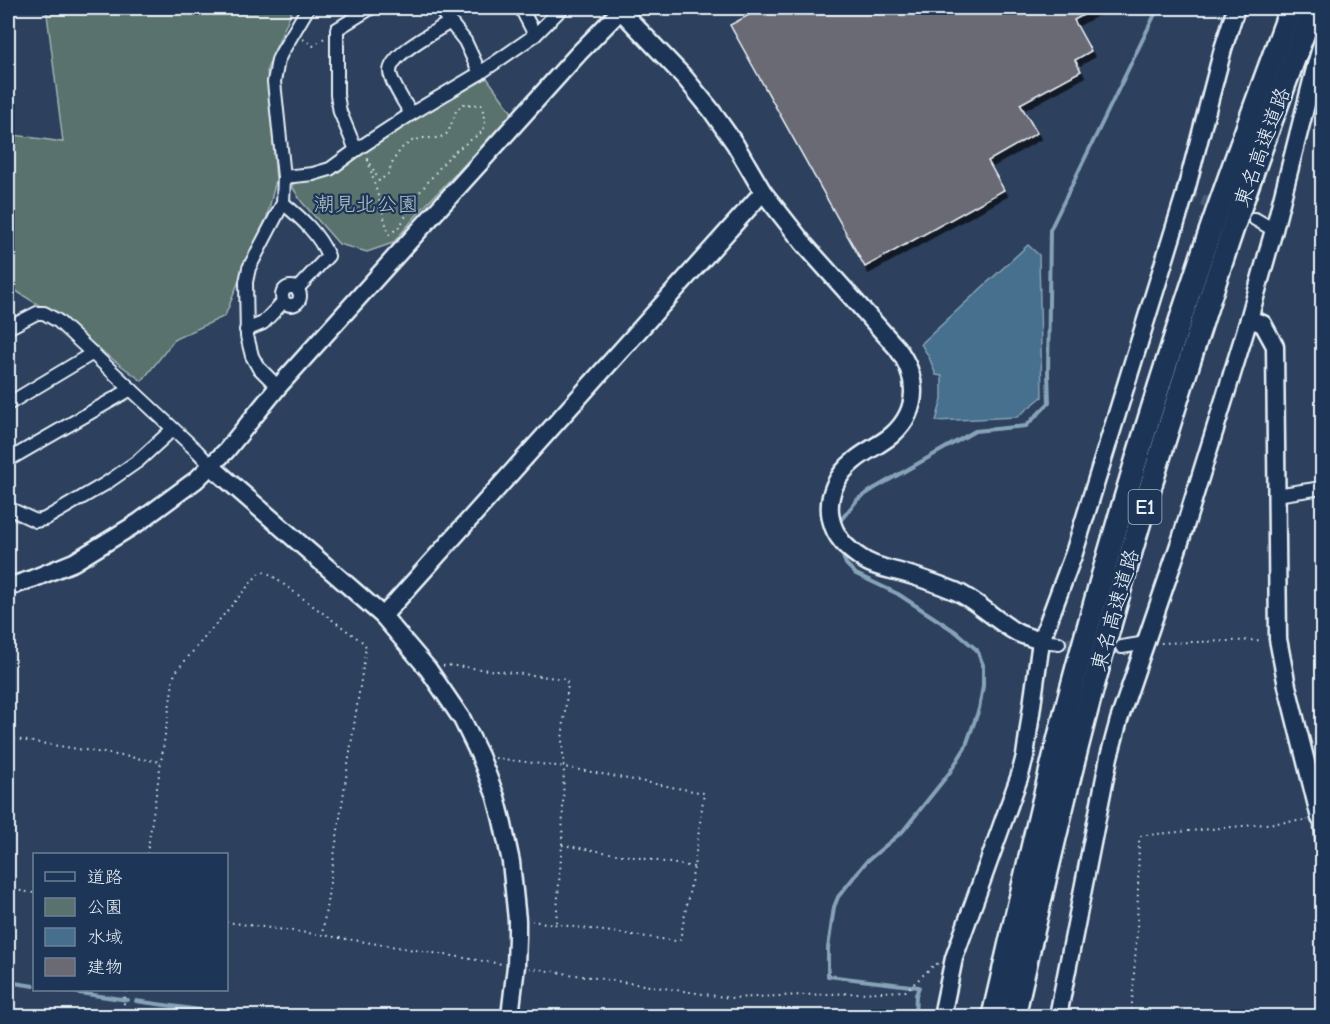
<svg xmlns="http://www.w3.org/2000/svg" width="1330" height="1024" font-family="'Comic Neue','Klee One',sans-serif">
	<defs>
		<filter id="shadow"><feDropShadow dx="3.5" dy="6" stdDeviation="0" flood-color="#0009"/></filter>
	</defs>
	<rect width="100%" height="100%" fill="#2d405d"/>
	<filter id="ink" filterUnits="userSpaceOnUse"><feTurbulence type="fractalNoise" baseFrequency=".0167" numOctaves="2"/><feDisplacementMap in="SourceGraphic" scale="12" xChannelSelector="R" yChannelSelector="G"/><feConvolveMatrix kernelMatrix="1 2 1 2 8 2 1 2 1" color-interpolation-filters="sRGB"/></filter>
	<g filter="url(#ink)">
		<g fill="#5a726e" stroke="#a1b2b3" stroke-width="1.5">
			<path d="M43,8H293L267,69L276,180L267,217L242,273L225,316L175,339L142,381L42,307L8,286V134L63,142L47,14Z"/>
			<path d="M487,78L513,114L422,209L393,243L367,252L339,244L301,201L293,188V182L328,173L413,119Z"/>
		</g>
		<path fill="#466f8e" stroke="#87a3b8" stroke-width="1.5" d="M1028,245L1039,255L1042,397L1017,417L936,421L942,399V376L936,375L929,357L921,344Z"/>
		<g fill="none" stroke-linecap="round" stroke-linejoin="round">
			<g stroke="#87a3b8" stroke-width="4">
				<path d="M839,524L840,521L858,499L875,488L975,431L1026,426L1049,403L1048,373L1050,230L1158,8"/>
				<path d="M840,549L846,564L856,574L898,594L956,632L977,650L983,665V686L979,709L965,748L950,772L903,831L866,862L838,897L834,907L828,948V976L919,987L916,995L915,1016"/>
				<path d="M8,982L34,986"/>
				<path d="M58,990L128,1000"/>
				<path d="M136,1001L243,1016"/>
			</g>
		</g>
		<path fill="#6b6a74" stroke="#e8f1f8" stroke-width="1.5" filter="url(#shadow)" d="M762,8H1096L1074,20L1091,51L1075,60L1081,71L1020,104L1037,133L988,161L1004,190L865,267L730,25Z"/>
		<g fill="none" stroke-linecap="round" stroke-linejoin="round">
			<g stroke="#495b74" stroke-width="12" stroke-dasharray="12 6" stroke-linecap="butt">
				<path d="M1185,194L1255,219"/>
				<path d="M1059,643L1088,645"/>
			</g>
			<g stroke="#e8f1f8" stroke-width="16">
				<g id="street">
					<path d="M439,8L465,41L480,73"/>
					<path d="M521,8L535,35"/>
					<path d="M411,114C405,103 391,83 390,72C390,54 435,32 450,22"/>
					<path d="M356,150L340,112L337,95V29L371,8"/>
					<path d="M284,177L313,174L330,169L356,150L411,114L480,73L535,35L562,8"/>
					<path d="M283,203C301,218 319,234 328,256L297,289"/>
					<path d="M1255,219L1274,230"/>
					<circle cx="291" cy="296" r="9"/>
					<path d="M8,328L37,313H44L58,321L197,451L211,466"/>
					<path d="M246,330L263,323L283,302"/>
					<path d="M278,387L258,367L252,356L247,336L246,282L249,268L283,203L284,177L274,82L278,60L282,52L308,8"/>
					<path d="M8,404L93,353"/>
					<path d="M8,460L131,389"/>
					<path d="M1276,495L1322,488"/>
					<path d="M8,508L36,521L45,519L105,484L138,461L173,429"/>
					<path d="M1041,641L1059,643"/>
					<path d="M1122,647L1146,643"/>
					<path d="M1320,818L1322,842"/>
				</g>
			</g>
			<g stroke="#e8f1f8" stroke-width="21">
				<g id="secondary">
					<path d="M620,10L685,78L711,110L735,144L763,192L804,244L897,348C918,376 920,409 893,434C882,444 867,450 855,460C837,474 826,496 831,519C835,537 846,548 861,558C873,567 889,569 903,573C921,578 938,584 955,591C975,599 996,621 1016,632C1023,636 1033,638 1041,641"/>
					<path d="M1249,319L1263,324L1275,346L1278,639L1287,686L1320,818L1322,819"/>
					<path d="M211,466L383,616L428,669L462,719L480,756L496,797L502,820L511,862L517,920V937L516,966L510,1016"/>
					<path d="M8,587L32,579L74,562L139,522L196,480L226,451L278,387L578,54L623,8"/>
					<path d="M383,616L763,192"/>
					<path d="M942,1016L954,958L1020,775L1025,756L1041,641L1074,553L1185,194L1223,49L1236,8"/>
					<path d="M1058,1016L1109,757L1119,720L1182,536L1249,319L1274,230L1316,65L1322,44"/>
				</g>
			</g>
			<g stroke="#e8f1f8" stroke-width="26">
				<g id="highway">
					<path d="M993,1016C1020,900 1046,782 1077,667C1115,527 1157,388 1203,252C1231,170 1261,89 1291,8"/>
					<path d="M1014,1016C1040,901 1066,786 1097,672C1137,526 1182,380 1230,237C1256,160 1285,84 1313,8"/>
				</g>
			</g>
			<g stroke="#e8f1f8" stroke-width="2" stroke-dasharray="1.5 4.5" stroke-linecap="butt">
				<path d="M303,39L313,46L326,37"/>
				<path d="M463,104L482,105L485,124L482,132L458,149L445,161L419,193L400,226L389,235L367,157L379,181L388,174L394,159L402,148L412,141L423,138H439L448,133L456,111Z"/>
				<path d="M1161,643L1263,640"/>
				<path d="M443,666L447,665L565,679L568,684L562,740L564,767L562,845L556,923"/>
				<path d="M8,738L161,762"/>
				<path d="M495,758L564,767L704,793L694,867L680,940L676,941L532,921"/>
				<path d="M562,845L694,867"/>
				<path d="M147,854L174,676L178,669L259,573L263,572L268,573L364,643L366,647L322,935"/>
				<path d="M8,889L34,893"/>
				<path d="M226,922L322,935L502,964"/>
				<path d="M529,968L730,998L906,991L934,965L939,963"/>
				<path d="M122,1016L126,990"/>
				<path d="M1131,1016L1137,932L1139,842L1141,836L1146,835L1308,820"/>
			</g>
			<use href="#street" stroke="#1d3557" stroke-width="12"/>
			<use href="#secondary" stroke="#1d3557" stroke-width="16"/>
			<use href="#highway" stroke="#1d3557" stroke-width="21"/>
		</g>
	</g>
	<g text-anchor="middle" stroke-width="4.5" stroke-linejoin="round" paint-order="stroke">
		<rect fill="#1d3557" stroke="#abb9c8" stroke-width="1.5" x="1128.5" y="490" width="33" height="34" rx="4.5"/>
		<g font-size="20" font-weight="bold" fill="#e8f1f8">
			<text x="1145" y="514">E1</text>
		</g>
		<g font-size="21" fill="#e8f1f8" stroke="#1d3557">
			<text transform="translate(1262 147) rotate(-70)" y="7">東名高速道路</text>
			<text transform="translate(1115 610) rotate(-74)" y="7">東名高速道路</text>
		</g>
		<g font-size="21" fill="#b6c5c8" stroke="#1d3557">
			<text x="366" y="211">潮見北公園</text>
		</g>
	</g>
	<rect width="1330" height="1024" fill="none" stroke="#1d3557" stroke-width="30"/>
	<rect x="15" y="15" width="1300" height="994" fill="none" stroke="#e8f1f8" stroke-width="2" filter="url(#ink)"/>
	<rect x="33" y="853" width="195" height="138" fill="#1d3557" stroke="#6e8097" stroke-width="1.5"/>
	<rect x="45" y="872" width="30" height="9" fill="#1d3557" stroke="#6e8097" stroke-width="1.5"/>
	<text x="87" y="883" font-size="18" fill="#e8f1f8">道路</text>
	<rect x="45" y="898" width="30" height="18" fill="#5a726e" stroke="#6e8097" stroke-width="1.5"/>
	<text x="87" y="913" font-size="18" fill="#e8f1f8">公園</text>
	<rect x="45" y="928" width="30" height="18" fill="#466f8e" stroke="#6e8097" stroke-width="1.5"/>
	<text x="87" y="943" font-size="18" fill="#e8f1f8">水域</text>
	<rect x="45" y="958" width="30" height="18" fill="#6b6a74" stroke="#6e8097" stroke-width="1.5"/>
	<text x="87" y="973" font-size="18" fill="#e8f1f8">建物</text>
</svg>
